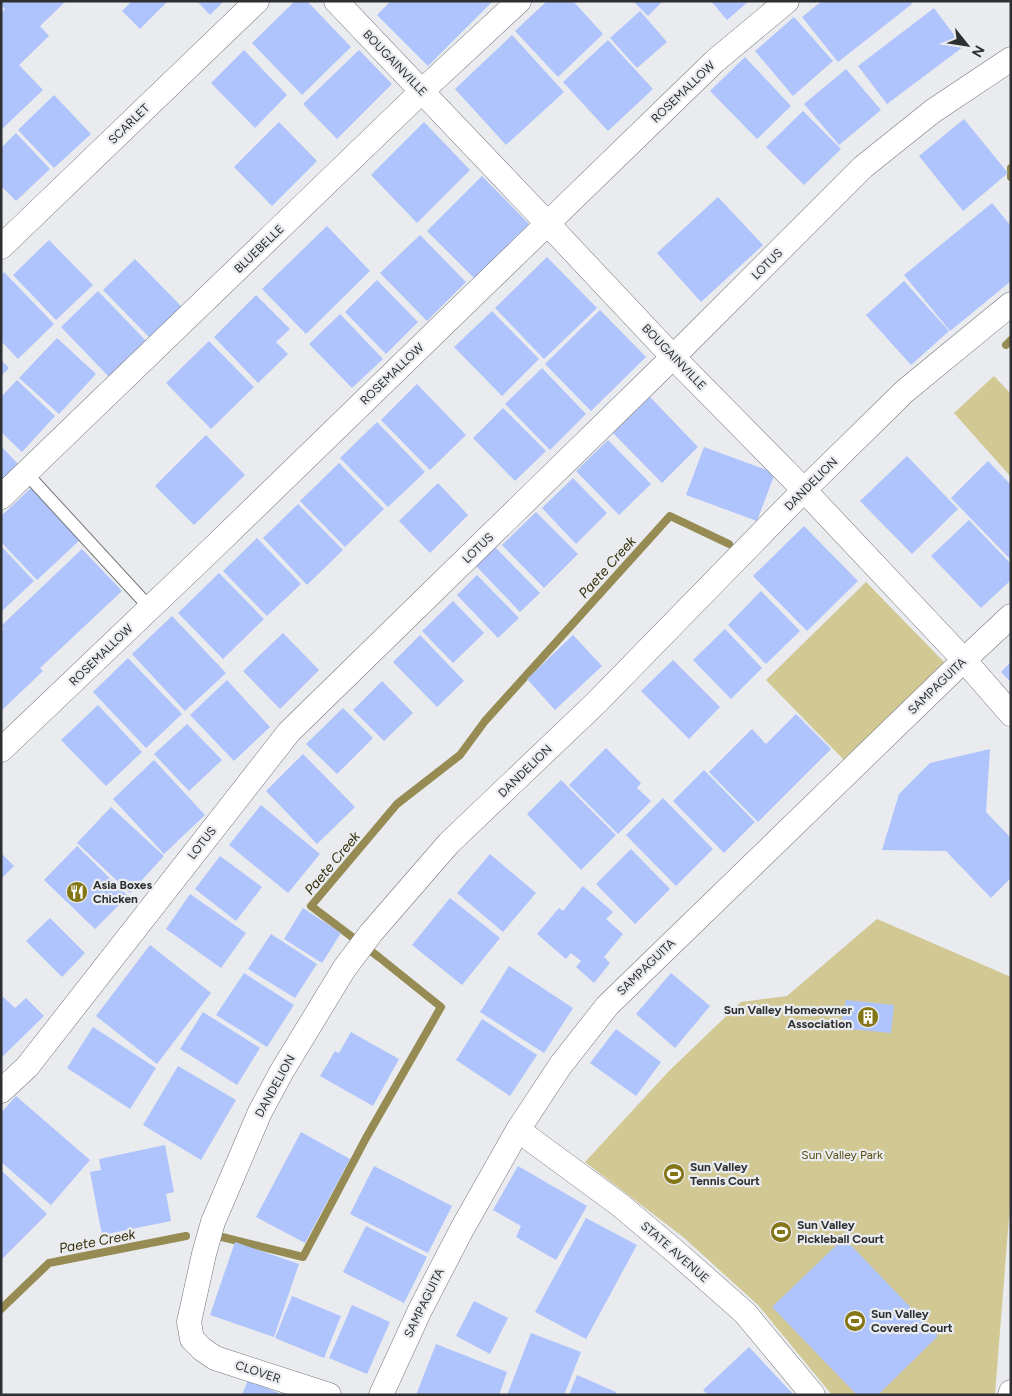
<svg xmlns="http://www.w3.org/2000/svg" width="1012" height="1396" font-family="Figtree,sans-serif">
	<rect width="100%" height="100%" fill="#e9ebef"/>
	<g fill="#d1c894">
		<path d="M994,376L1011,394V477L954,413Z"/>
		<path d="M866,582L944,662L844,760L766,680Z"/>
		<path d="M877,919L1011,977V1192L995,1395H832L758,1305L682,1236L585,1162L669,1071L741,1002L787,996Z"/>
	</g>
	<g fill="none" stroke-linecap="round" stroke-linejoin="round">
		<g stroke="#968c53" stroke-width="8">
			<path d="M1011,168V177"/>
			<path d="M1006,345L1011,340"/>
			<path d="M222,1237L303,1257L366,1138L441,1007L380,958L311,906L397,804L460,755L485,721L670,516L729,544"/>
			<path d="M1,1309L49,1263L186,1236"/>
		</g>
	</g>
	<g fill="#afc4fd">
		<path d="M1,1H66L40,26L49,36L19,65L43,90L1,130V13L5,9L1,5Z"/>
		<path d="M132,1H168L140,29L122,11Z"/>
		<path d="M197,1H224L210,15Z"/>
		<path d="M295,1H307L351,47L302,95L252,43Z"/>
		<path d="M391,1H493L428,66L377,15Z"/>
		<path d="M547,1H573L603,34L558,77L515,31Z"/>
		<path d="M633,1H663L648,16Z"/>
		<path d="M711,1H749L727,20Z"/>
		<path d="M822,1H910L912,4L838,62L802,17Z"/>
		<path d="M934,8L963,47L887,104L858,66Z"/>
		<path d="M640,11L667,42L637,68L610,38Z"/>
		<path d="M794,17L833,61L793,96L755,51Z"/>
		<path d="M512,35L564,92L506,145L455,89Z"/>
		<path d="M608,40L653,89L608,131L563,82Z"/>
		<path d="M244,50L287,95L255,128L211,83Z"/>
		<path d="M359,50L392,84L337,139L303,104Z"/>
		<path d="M745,57L791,106L757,139L710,91Z"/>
		<path d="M846,69L881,110L839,145L804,104Z"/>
		<path d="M54,95L91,134L54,168L18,130Z"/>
		<path d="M803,111L841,149L804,185L766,147Z"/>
		<path d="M964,119L1008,173L963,211L919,156Z"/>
		<path d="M279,122L317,161L272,206L234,167Z"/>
		<path d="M424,122L470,170L417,223L371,175Z"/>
		<path d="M16,133L50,169L16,201L1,186V148Z"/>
		<path d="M482,176L531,226L476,280L427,231Z"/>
		<path d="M718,197L763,245L701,302L657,253Z"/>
		<path d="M992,203L1011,226V281L950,331L904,275Z"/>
		<path d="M327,226L370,271L306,334L262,289Z"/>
		<path d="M420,235L466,282L427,321L380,273Z"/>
		<path d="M49,240L93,285L56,320L13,275Z"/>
		<path d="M547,257L597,308L544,359L495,308Z"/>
		<path d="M135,259L182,307L150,338L103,290Z"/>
		<path d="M4,272L54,324L18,359L1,341V275Z"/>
		<path d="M377,280L418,322L386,354L345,312Z"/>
		<path d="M904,281L949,331L911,365L866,315Z"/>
		<path d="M98,291L149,344L112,380L61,327Z"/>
		<path d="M256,295L290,329L276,342L288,354L258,383L214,337Z"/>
		<path d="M600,310L646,357L591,411L545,364Z"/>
		<path d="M492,311L539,359L502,396L454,347Z"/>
		<path d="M340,314L383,359L352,388L309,344Z"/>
		<path d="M57,338L96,374L59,414L19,378Z"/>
		<path d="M209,341L254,387L211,429L166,383Z"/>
		<path d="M1,360L9,368L1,376Z"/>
		<path d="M542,368L586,414L550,450L505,404Z"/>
		<path d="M17,380L55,416L22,452L1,432V397Z"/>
		<path d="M417,384L466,435L430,470L381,420Z"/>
		<path d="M650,397L698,447L662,483L613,433Z"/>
		<path d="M503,408L546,451L515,481L473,438Z"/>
		<path d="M377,422L425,472L388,507L340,458Z"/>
		<path d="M206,435L245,475L194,525L155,486Z"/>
		<path d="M608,440L651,484L619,515L576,471Z"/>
		<path d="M1,446L18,464L1,481Z"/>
		<path d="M704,447L775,473L757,521L686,495Z"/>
		<path d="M907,456L958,509L912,554L860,501Z"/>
		<path d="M988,461L1011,485V560L951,498Z"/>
		<path d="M339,463L384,509L345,547L300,501Z"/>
		<path d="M573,478L607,513L576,544L542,508Z"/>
		<path d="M438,483L468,515L430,553L399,521Z"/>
		<path d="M32,487L81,539L37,580L1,542V516Z"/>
		<path d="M298,504L343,550L307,585L263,538Z"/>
		<path d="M536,512L578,554L544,588L502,545Z"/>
		<path d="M969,520L1011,564V580L981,608L931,556Z"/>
		<path d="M804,526L858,581L807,631L753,576Z"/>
		<path d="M257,538L301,584L267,616L223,571Z"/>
		<path d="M1,546L34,581L1,612Z"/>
		<path d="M495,547L540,593L520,612L476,566Z"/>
		<path d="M82,549L122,591L40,668L43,671L1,711V631L4,629L1,626Z"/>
		<path d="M219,573L264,619L223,659L178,613Z"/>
		<path d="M477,575L519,618L498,638L457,595Z"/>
		<path d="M761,591L800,631L766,664L728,625Z"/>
		<path d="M453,601L484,633L453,663L422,631Z"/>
		<path d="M172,616L226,673L185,711L132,654Z"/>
		<path d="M725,629L762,668L731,699L693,660Z"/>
		<path d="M283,633L319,670L280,709L243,671Z"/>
		<path d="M420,635L464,681L437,707L393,662Z"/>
		<path d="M573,635L602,666L555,710L527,679Z"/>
		<path d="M128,658L182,714L146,748L93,692Z"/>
		<path d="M673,660L720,707L689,739L641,691Z"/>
		<path d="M1011,662V682L1001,672Z"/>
		<path d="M227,680L270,727L234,761L190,715Z"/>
		<path d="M382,681L413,713L384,741L353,710Z"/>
		<path d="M98,705L142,752L106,786L61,740Z"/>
		<path d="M343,708L373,738L337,774L306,744Z"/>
		<path d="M796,714L831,749L758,822L709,772L752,729L766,744Z"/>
		<path d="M187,724L222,760L189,791L154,754Z"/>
		<path d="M606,748L641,783L637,788L651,801L618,834L569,785Z"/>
		<path d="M990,749L986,812L1011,838V878L991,898L946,851L882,850L899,794L930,763Z"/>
		<path d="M303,754L355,807L317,844L266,791Z"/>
		<path d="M154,760L205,815L164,854L113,799Z"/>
		<path d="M704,770L755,822L724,853L673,801Z"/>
		<path d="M561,780L616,835L581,870L527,814Z"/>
		<path d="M663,798L713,849L676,886L626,835Z"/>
		<path d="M261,805L320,854L288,893L229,845Z"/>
		<path d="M111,807L164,856L130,893L77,843Z"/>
		<path d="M77,846L128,896L95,929L44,880Z"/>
		<path d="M631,849L670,889L635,924L596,884Z"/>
		<path d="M1,853L14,866L1,879Z"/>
		<path d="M490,854L536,893L503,932L457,893Z"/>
		<path d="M220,856L262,887L236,921L195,889Z"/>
		<path d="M583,886L613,912L606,919L623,934L604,957L610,963L594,983L576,967L581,961L571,953L566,959L537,934L559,908L563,911Z"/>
		<path d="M190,894L246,933L221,968L166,929Z"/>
		<path d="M450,898L500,938L462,985L412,945Z"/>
		<path d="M303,908L341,933L322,963L284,939Z"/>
		<path d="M50,918L85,953L62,977L26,941Z"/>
		<path d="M271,934L317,964L295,998L248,969Z"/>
		<path d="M150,945L211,993L157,1064L96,1016Z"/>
		<path d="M509,966L573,1008L544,1053L480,1012Z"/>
		<path d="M244,973L294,1005L267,1047L216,1015Z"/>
		<path d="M671,973L710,1006L675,1048L636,1014Z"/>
		<path d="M1,995L15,1008L26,998L44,1016L1,1058Z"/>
		<path d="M846,1000L894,1005L891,1033L840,1028Z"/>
		<path d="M203,1012L260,1048L237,1085L180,1049Z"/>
		<path d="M482,1019L537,1055L510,1096L456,1060Z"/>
		<path d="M93,1027L156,1068L130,1109L67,1068Z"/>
		<path d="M616,1029L661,1062L636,1096L590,1063Z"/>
		<path d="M351,1032L399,1059L373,1106L320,1076L335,1051L339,1053Z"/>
		<path d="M178,1066L236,1100L201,1160L143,1125Z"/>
		<path d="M16,1096L90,1160L51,1205L1,1162V1113Z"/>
		<path d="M301,1132L350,1159L305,1243L256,1217Z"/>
		<path d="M165,1145L174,1192L166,1194L171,1221L102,1235L90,1172L101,1170L99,1159Z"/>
		<path d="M374,1166L452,1206L428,1253L350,1214Z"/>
		<path d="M518,1166L587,1206L556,1260L516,1237L521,1226L493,1210Z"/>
		<path d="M1,1170L47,1214L1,1260Z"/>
		<path d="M586,1218L637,1245L586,1339L535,1312Z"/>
		<path d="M366,1226L427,1257L404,1303L343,1272Z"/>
		<path d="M844,1238L938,1336L878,1395H857L772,1307Z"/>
		<path d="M235,1242L299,1264L274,1337L210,1315Z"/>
		<path d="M292,1296L341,1316L324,1358L275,1338Z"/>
		<path d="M474,1301L508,1318L490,1354L456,1336Z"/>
		<path d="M352,1305L390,1322L367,1374L329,1358Z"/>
		<path d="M531,1333L581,1352L564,1395H507Z"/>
		<path d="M436,1344L507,1372L499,1395H416Z"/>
		<path d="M749,1347L792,1393L790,1395H708L703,1390Z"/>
		<path d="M577,1375L616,1392L615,1395H569Z"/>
		<path d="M248,1380L283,1395H242Z"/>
	</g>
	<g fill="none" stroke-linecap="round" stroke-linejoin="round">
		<g stroke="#74767a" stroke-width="14">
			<path id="service" d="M26,473L150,608"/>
		</g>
		<g stroke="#74767a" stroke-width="25">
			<g id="minor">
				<path d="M336,1L547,223L673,357L804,490L964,660L1011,714"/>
				<path d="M1,247L257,1"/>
				<path d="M1,497L422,91L519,1"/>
				<path d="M1,750L213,548L715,61L787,1"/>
				<path d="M1,1091L27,1067L289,732L673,357L863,167L933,111L1011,59"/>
				<path d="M518,1130L620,1205L677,1253L745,1313L813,1395"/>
				<path d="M329,1395L215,1358L202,1349L192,1339L189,1322L204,1254L213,1222L260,1112L282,1071L344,969L371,933L449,843L596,703L804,490L905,391L1011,304"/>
				<path d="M381,1395L420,1310L462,1229L518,1130L560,1066L607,1006L964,660L1011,616"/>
				<path d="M1010,1395L1011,1392"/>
			</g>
		</g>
		<use href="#service" stroke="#fff" stroke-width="12"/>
		<use href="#minor" stroke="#fff" stroke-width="24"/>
	</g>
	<defs>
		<g id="restaurant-disc" transform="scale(1.125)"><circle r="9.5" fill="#847517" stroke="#e9ebef"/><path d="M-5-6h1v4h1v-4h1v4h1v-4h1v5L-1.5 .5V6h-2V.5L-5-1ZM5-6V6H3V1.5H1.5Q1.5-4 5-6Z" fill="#fff"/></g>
		<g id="building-disc" transform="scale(1.125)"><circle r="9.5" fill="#847517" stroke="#e9ebef"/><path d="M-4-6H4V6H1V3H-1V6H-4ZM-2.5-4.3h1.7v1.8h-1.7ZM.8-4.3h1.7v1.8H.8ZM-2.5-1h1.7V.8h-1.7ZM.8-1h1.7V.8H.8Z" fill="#fff"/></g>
		<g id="stadium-disc" transform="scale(1.125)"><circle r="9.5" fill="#847517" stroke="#e9ebef"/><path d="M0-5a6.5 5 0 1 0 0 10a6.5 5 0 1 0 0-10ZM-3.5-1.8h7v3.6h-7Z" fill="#fff"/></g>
	</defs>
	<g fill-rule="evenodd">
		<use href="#restaurant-disc" x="77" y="892"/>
		<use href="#building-disc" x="868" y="1017"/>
		<use href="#stadium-disc" x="674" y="1174"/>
		<use href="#stadium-disc" x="781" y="1232"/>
		<use href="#stadium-disc" x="855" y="1321"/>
	</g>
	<g text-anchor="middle" stroke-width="4.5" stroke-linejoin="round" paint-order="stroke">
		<g font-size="12" fill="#2e2f30" stroke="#e9ebef">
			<text transform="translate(395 63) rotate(46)" y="4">BOUGAINVILLE</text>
			<text transform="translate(683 92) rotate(-44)" y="4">ROSEMALLOW</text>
			<text transform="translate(129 124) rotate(-44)" y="4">SCARLET</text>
			<text transform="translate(259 249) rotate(-44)" y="4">BLUEBELLE</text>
			<text transform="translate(767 264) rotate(-45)" y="4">LOTUS</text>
			<text transform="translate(674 357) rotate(46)" y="4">BOUGAINVILLE</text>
			<text transform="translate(392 374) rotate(-44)" y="4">ROSEMALLOW</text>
			<text transform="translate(811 484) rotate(-45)" y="4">DANDELION</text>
			<text transform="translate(478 548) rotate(-44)" y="4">LOTUS</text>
			<text transform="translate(101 655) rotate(-44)" y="4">ROSEMALLOW</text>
			<text transform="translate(937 686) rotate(-44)" y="4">SAMPAGUITA</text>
			<text transform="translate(525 771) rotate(-44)" y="4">DANDELION</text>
			<text transform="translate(202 843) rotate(-52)" y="4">LOTUS</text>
			<text transform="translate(646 967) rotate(-44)" y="4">SAMPAGUITA</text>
			<text transform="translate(275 1086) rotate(-61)" y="4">DANDELION</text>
			<text transform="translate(675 1252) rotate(41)" y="4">STATE AVENUE</text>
			<text transform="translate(424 1303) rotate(-64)" y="4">SAMPAGUITA</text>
			<text transform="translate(258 1372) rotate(18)" y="4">CLOVER</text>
		</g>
		<g font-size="12" font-weight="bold" fill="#2e2f30" stroke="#e9ebef" text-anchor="start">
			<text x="93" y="889">Asia Boxes<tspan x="93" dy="14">Chicken</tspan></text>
			<text x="852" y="1014" text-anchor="end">Sun Valley Homeowner<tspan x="852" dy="14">Association</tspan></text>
			<text x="690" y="1171">Sun Valley<tspan x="690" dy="14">Tennis Court</tspan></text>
			<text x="797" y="1229">Sun Valley<tspan x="797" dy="14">Pickleball Court</tspan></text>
			<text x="871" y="1318">Sun Valley<tspan x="871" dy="14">Covered Court</tspan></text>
		</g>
		<g font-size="12" fill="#594e0f" stroke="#e9ebef">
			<text x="842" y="1159">Sun Valley Park</text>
		</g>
		<g font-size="14" font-style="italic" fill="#352f0a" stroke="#e9ebef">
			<text transform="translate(607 567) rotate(-48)" y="5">Paete Creek</text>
			<text transform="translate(332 863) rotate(-50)" y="5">Paete Creek</text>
			<text transform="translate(97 1241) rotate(-11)" y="5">Paete Creek</text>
		</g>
	</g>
	<rect width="1012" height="1396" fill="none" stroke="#2e2f30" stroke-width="5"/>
	<g transform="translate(967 45) rotate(120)" stroke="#e9ebef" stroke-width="4" paint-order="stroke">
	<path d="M0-4L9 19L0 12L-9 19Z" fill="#2e2f30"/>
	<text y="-8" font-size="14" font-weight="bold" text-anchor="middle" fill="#2e2f30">N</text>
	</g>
</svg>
